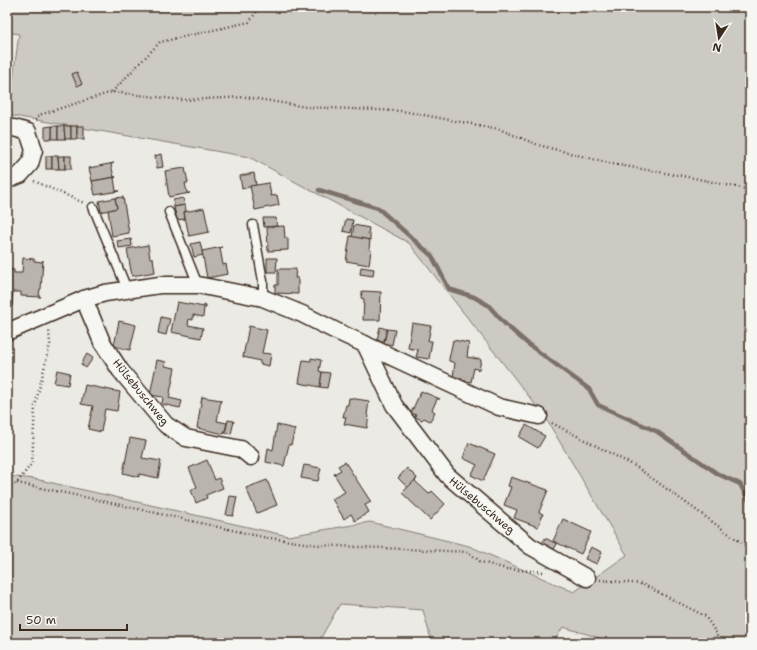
<svg xmlns="http://www.w3.org/2000/svg" width="757" height="650" font-family="'Shantell Sans',sans-serif">
	<rect width="100%" height="100%" fill="#ebeae5"/>
	<filter id="ink" filterUnits="userSpaceOnUse"><feTurbulence type="fractalNoise" baseFrequency=".025" numOctaves="2"/><feDisplacementMap in="SourceGraphic" scale="8" xChannelSelector="R" yChannelSelector="G"/><feConvolveMatrix kernelMatrix="1 2 1 2 8 2 1 2 1" color-interpolation-filters="sRGB"/></filter>
	<g filter="url(#ink)">
		<path fill="#cdcac4" stroke="#847a71" d="M7,7H750V643H617L563,627L553,643H432L423,610L340,604L318,643H7V476L35,479L288,536L370,522L469,546L574,592L627,555L545,417L409,243L249,157L8,115L19,34L7,32Z"/>
		<g fill="none" stroke-linecap="round" stroke-linejoin="round">
			<path stroke="#7c7167" stroke-width="4.5" d="M319,190L378,208L432,256L449,289L474,297L488,305L505,324L528,344L589,389L598,405L656,431L718,474L740,484L750,503"/>
		</g>
		<g fill="#bab4ae" stroke="#3b2a1e">
			<path d="M77,72L82,84L77,86L72,74Z"/>
			<rect x="52" y="126" width="6" height="13"/>
			<path d="M52,126V139H45V127Z"/>
			<path d="M58,126H64L65,139H58Z"/>
			<path d="M64,126H71V139H65Z"/>
			<rect x="71" y="126" width="6" height="13"/>
			<rect x="77" y="126" width="7" height="13"/>
			<path d="M161,154L163,167L157,168L155,156Z"/>
			<rect x="46" y="156" width="6" height="13"/>
			<path d="M52,156H58L59,169H52Z"/>
			<path d="M58,156H65V169H59Z"/>
			<rect x="65" y="156" width="6" height="13"/>
			<path d="M114,163L111,164L114,177H116L92,181L89,168Z"/>
			<path d="M185,168L188,183H185L187,193H190L169,197L165,171Z"/>
			<path d="M254,173L256,185L242,189L240,176Z"/>
			<path d="M116,177L114,178L116,191H119L95,195L92,181Z"/>
			<path d="M269,183L271,196L277,195L279,205L255,210L250,186Z"/>
			<path d="M123,197L129,233L112,236L108,210L117,208L115,198Z"/>
			<path d="M115,198L117,208L101,212L99,201Z"/>
			<path d="M183,198L185,205L174,207L173,200Z"/>
			<path d="M185,205L186,211L184,212L185,219L177,220L174,207Z"/>
			<path d="M204,208L209,232L189,236L184,212Z"/>
			<path d="M263,218H276L277,226L264,227Z"/>
			<path d="M346,219L353,220L351,233L343,231Z"/>
			<path d="M354,225L369,228L368,234L370,235V240L352,237Z"/>
			<path d="M284,226L285,238H288V250L268,251L267,227Z"/>
			<path d="M350,236L370,240L369,249L371,250L369,265L346,261Z"/>
			<path d="M131,239L132,246L119,248L117,241Z"/>
			<path d="M200,242L203,255L194,257L191,244Z"/>
			<path d="M148,245L150,258H153L155,272L132,276L127,249Z"/>
			<path d="M222,247L220,248L223,265L226,264L228,274L207,278L202,251Z"/>
			<path d="M23,258L34,259V261L42,262L43,260L41,289H40L39,296L41,297L21,296V292H13L12,306L7,305V269L14,270V273H22Z"/>
			<path d="M267,258H277L276,272H267Z"/>
			<path d="M361,267L374,269L373,276L360,274Z"/>
			<path d="M278,269H296L295,278H298V294L275,293V285H278Z"/>
			<path d="M362,291L381,292L380,320H363L364,299L361,298Z"/>
			<path d="M177,302L204,307V305L206,306V308H204L203,317L193,315V320L189,319L188,325L203,328L201,338L171,332Z"/>
			<path d="M161,317L170,319L166,335L158,333Z"/>
			<path d="M119,321L136,325L130,350L114,346Z"/>
			<path d="M412,323L431,326L428,341H432L429,359L416,357L418,350L408,348Z"/>
			<path d="M249,326L267,330L262,353L271,354L269,366L260,364V361L243,357Z"/>
			<path d="M380,327L387,329L384,341L377,340Z"/>
			<path d="M387,329L395,330L392,345L384,343Z"/>
			<path d="M453,340L469,343L467,357L478,359V358L481,360L479,370L474,368L471,382L461,380L462,378L453,377L455,363L449,361V359Z"/>
			<path d="M87,354L93,358L86,368L81,364Z"/>
			<path d="M311,358L321,360L319,371L322,372L320,387L299,383L303,360L311,361Z"/>
			<path d="M157,360L166,362L165,366L175,368L169,398L182,401L180,408L162,404L163,397L150,395Z"/>
			<path d="M57,370L70,373L68,385L54,383Z"/>
			<path d="M322,372L330,373L327,388L320,387Z"/>
			<path d="M85,385L120,392L117,411L105,409L101,432L88,429L93,406L81,404Z"/>
			<path d="M421,391L440,399H437L432,410L435,412L430,421L424,418L422,420L415,417L416,415L411,413Z"/>
			<path d="M202,397L221,400L217,421L227,423L224,434L197,428Z"/>
			<path d="M349,398L369,401L367,415L369,416L367,428L344,424L346,417H343L346,405H348Z"/>
			<path d="M228,420L234,421L231,434L225,433Z"/>
			<path d="M277,425L295,429L291,445L289,444L284,466L266,462L268,448L273,450Z"/>
			<path d="M526,425L545,436L538,448L519,437Z"/>
			<path d="M130,438L146,441L142,458L161,461L158,478L139,474V477L123,473Z"/>
			<path d="M469,443L495,454L483,481L471,475L477,465L463,458Z"/>
			<path d="M207,460L215,480L219,478L223,488L206,495L207,498L196,503L191,490L197,487L189,468Z"/>
			<path d="M345,462L371,502L365,505L369,512L355,521L351,514L344,519L332,499L345,492L334,474L341,470L338,466Z"/>
			<path d="M304,465L321,468L318,481L301,478Z"/>
			<path d="M407,468L417,478L408,488L398,478Z"/>
			<path d="M511,477L548,490L539,512L543,514L538,527L514,518L517,510L504,505L511,487L508,486Z"/>
			<path d="M417,478L415,481L429,494L432,491L445,504L430,520L402,493Z"/>
			<path d="M267,480L277,505L257,513L246,488Z"/>
			<path d="M230,496L237,497L233,516L226,515Z"/>
			<path d="M563,519L591,532L581,554L553,541Z"/>
			<path d="M545,538L557,544L554,549L542,544Z"/>
			<path d="M591,547L602,552L597,564L585,559Z"/>
		</g>
		<g fill="none" stroke-linecap="round" stroke-linejoin="round">
			<g stroke="#3b2a1e" stroke-width="11">
				<g id="service">
					<path d="M93,207L127,289"/>
					<path d="M169,212L198,285"/>
					<path d="M253,225L263,281V298"/>
				</g>
			</g>
			<g stroke="#3b2a1e" stroke-width="19">
				<g id="minor">
					<path d="M7,128H14L28,132L34,150L30,164L20,175L7,180"/>
					<path d="M84,299L102,342L120,370L166,425L186,438L241,449L251,457"/>
					<path d="M7,332L84,299L105,293L160,285H198L263,298L302,314L334,330L499,407L539,416"/>
					<path d="M365,344L394,405L447,475L530,546L587,578"/>
				</g>
			</g>
			<g stroke="#3b2a1e" stroke-width="2.5" stroke-dasharray="1 3" stroke-linecap="butt">
				<path d="M112,92L160,42L249,22L260,7"/>
				<path d="M36,120L39,115L112,92L183,100L246,97L306,107L402,111L499,129L538,145L613,164L694,178L750,190"/>
				<path d="M34,181L84,203"/>
				<path d="M552,423L635,466L750,549"/>
				<path d="M17,483L89,498L263,537L318,545L468,552L481,562L507,569L544,572"/>
				<path d="M7,487L17,483L32,463L35,406L50,344L49,330"/>
				<path d="M600,580L642,584L705,616L717,634V643"/>
			</g>
			<use href="#service" stroke="#f6f6f2" stroke-width="8"/>
			<use href="#minor" stroke="#f6f6f2" stroke-width="16"/>
		</g>
	</g>
	<g text-anchor="middle" stroke-width="3.5" stroke-linejoin="round" paint-order="stroke">
		<g font-size="11" fill="#3b2a1e" stroke="#f6f6f2">
			<text transform="translate(141 392) rotate(51)" y="4">Hülsebuschweg</text>
			<text transform="translate(482 505) rotate(40)" y="4">Hülsebuschweg</text>
		</g>
	</g>
	<rect width="757" height="650" fill="none" stroke="#f6f6f2" stroke-width="24"/>
	<rect x="12" y="12" width="733" height="626" fill="none" stroke="#3b2a1e" stroke-width="1.5" filter="url(#ink)"/>
	<g transform="translate(719 38) rotate(192)" stroke="#f6f6f2" stroke-width="3" paint-order="stroke">
	<path d="M0-3L7 15L0 10L-7 15Z" fill="#3b2a1e"/>
	<text y="-6" font-size="11" font-weight="bold" text-anchor="middle" fill="#3b2a1e">N</text>
	</g>
	<path d="M20 624v6h107v-6" fill="none" stroke="#3b2a1e" stroke-width="2"/>
	<text x="26" y="624" font-size="12" fill="#3b2a1e" stroke="#f6f6f2" stroke-width="3" paint-order="stroke">50 m</text>
</svg>
